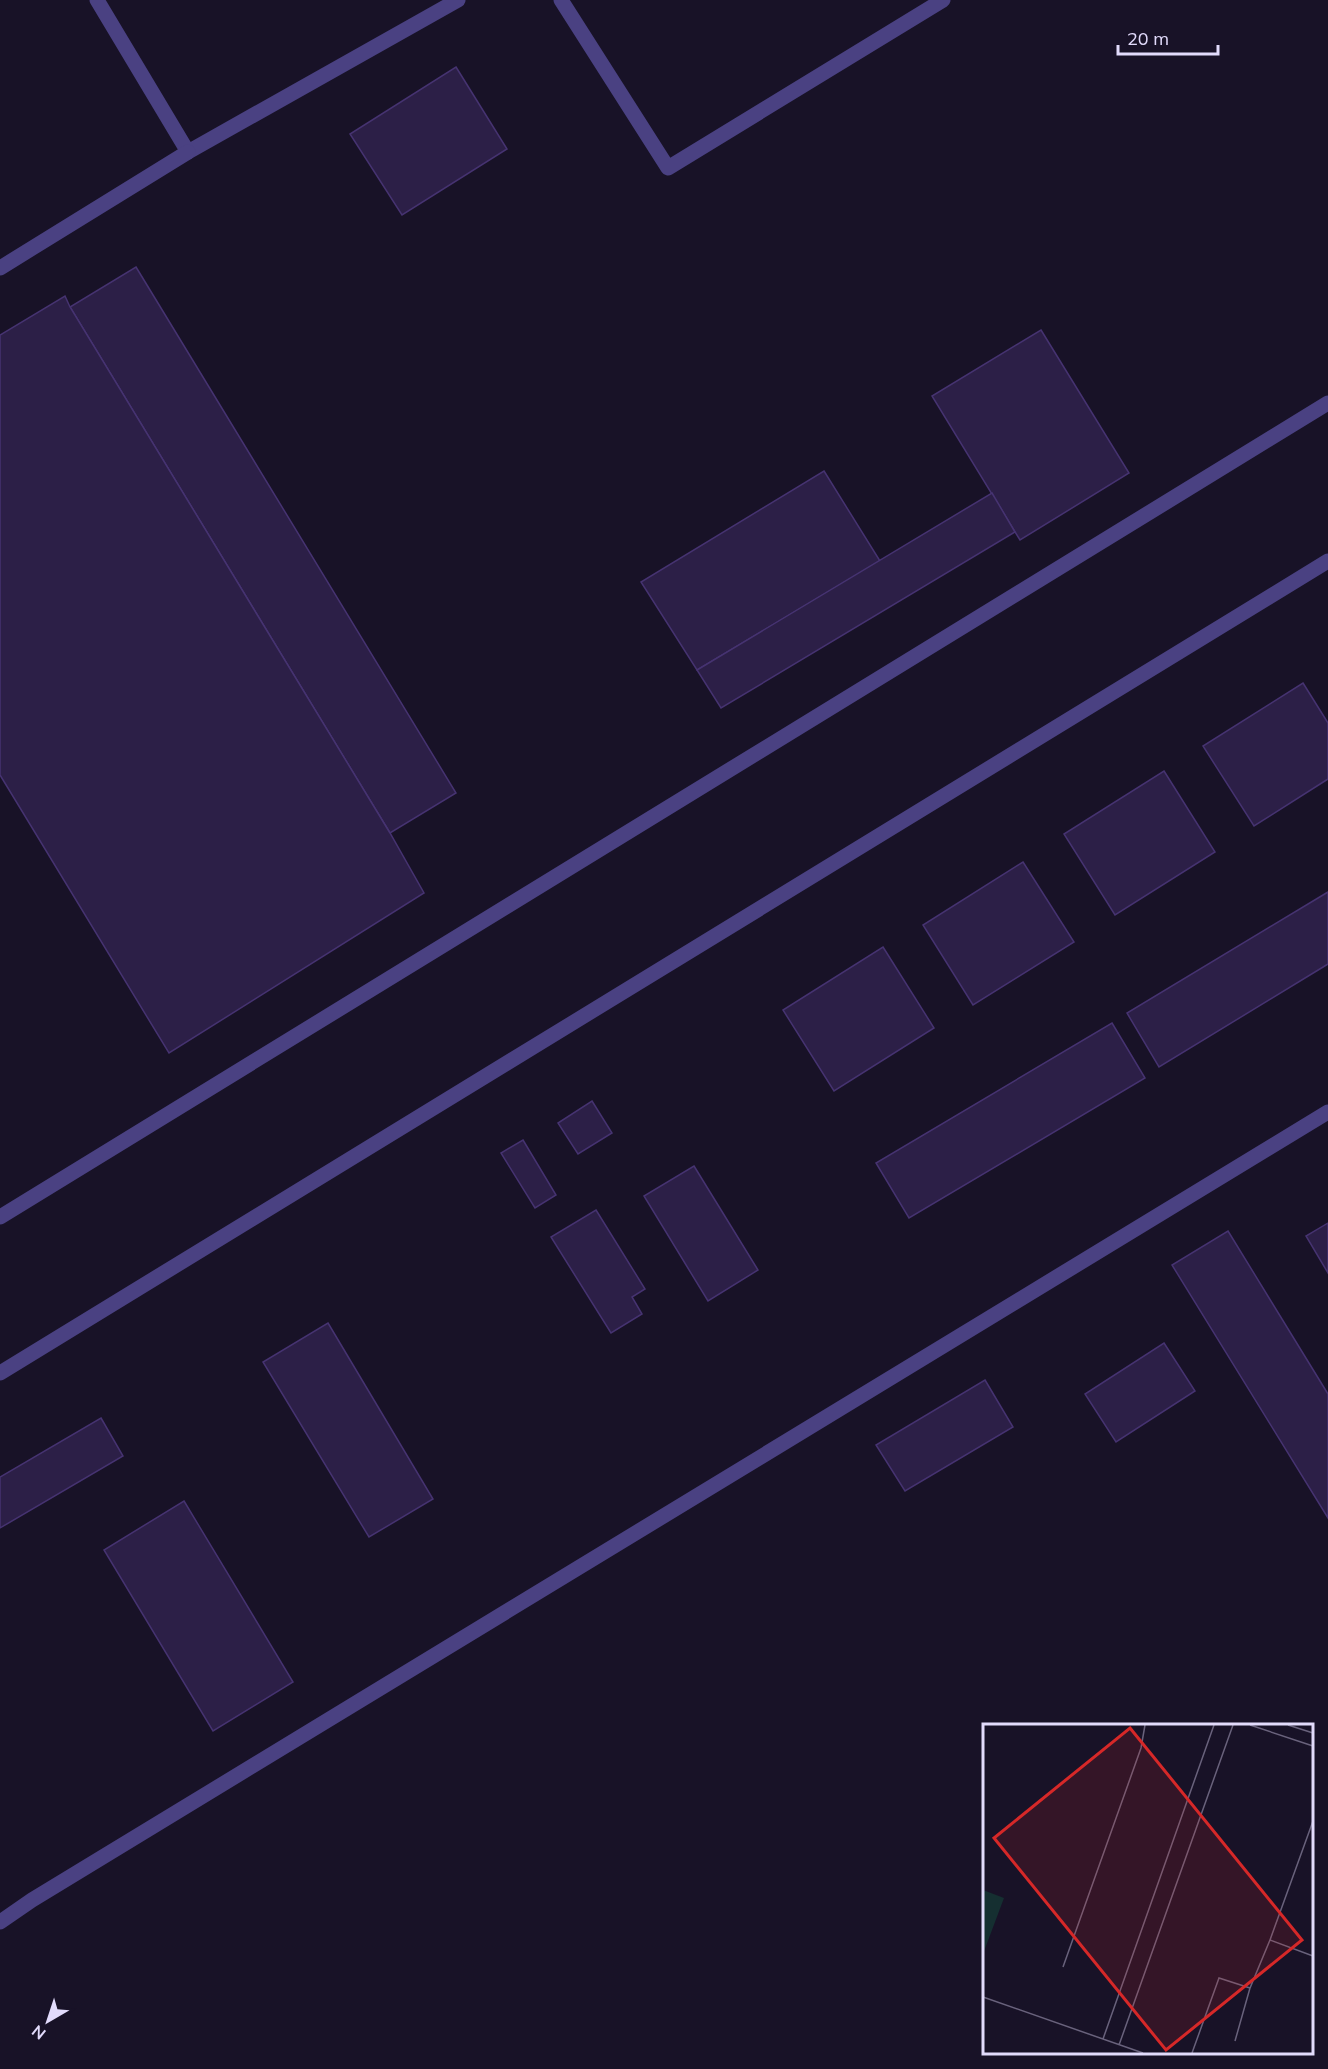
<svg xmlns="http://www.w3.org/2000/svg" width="1328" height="2069" font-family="Mulish,sans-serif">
	<rect width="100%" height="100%" fill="#181227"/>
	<g fill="#2c1f47" stroke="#463371" stroke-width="1.5">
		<path d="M456,67L507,149L402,215L350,134Z"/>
		<path d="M136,267L456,793L390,833L70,307Z"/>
		<path d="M65,296L70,307L390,833L424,893L169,1053L0,775V335Z"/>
		<path d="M1041,330L1129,473L1020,540L932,396Z"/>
		<path d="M824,471L880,561L697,670L641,582Z"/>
		<path d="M992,493L1015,532L721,708L697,670Z"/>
		<path d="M1303,683L1328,723V779L1254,826L1203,746Z"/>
		<path d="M1164,771L1215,852L1115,915L1064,834Z"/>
		<path d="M1023,862L1074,942L973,1005L923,925Z"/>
		<path d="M1328,892V964L1159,1067L1127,1013Z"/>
		<path d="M883,947L934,1028L834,1091L783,1010Z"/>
		<path d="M1112,1023L1145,1078L909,1218L876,1163Z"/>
		<path d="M592,1101L612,1133L578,1154L558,1123Z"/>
		<path d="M523,1140L556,1195L535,1208L501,1153Z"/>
		<path d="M694,1166L758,1270L708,1301L644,1196Z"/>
		<path d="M596,1210L645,1289L632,1297L642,1314L611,1333L551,1237Z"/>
		<path d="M1328,1223V1273L1306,1236Z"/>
		<path d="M1228,1231L1328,1394V1518L1172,1265Z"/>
		<path d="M328,1323L433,1499L369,1537L263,1362Z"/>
		<path d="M1164,1343L1195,1391L1116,1442L1085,1394Z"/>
		<path d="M985,1380L1013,1427L905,1491L876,1445Z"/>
		<path d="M101,1418L123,1456L0,1528V1477Z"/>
		<path d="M184,1501L293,1682L213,1731L104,1550Z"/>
	</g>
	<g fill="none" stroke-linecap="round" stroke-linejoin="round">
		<g stroke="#4a4182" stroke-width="15">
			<path d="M97,0L188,152L458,0"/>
			<path d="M561,0L668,168L943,0"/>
			<path d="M0,268L188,152"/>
			<path d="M0,1217L1328,403"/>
			<path d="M0,1373L1328,561"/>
			<path d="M0,1922L32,1900L1328,1112"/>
		</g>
	</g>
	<g transform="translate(983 1724)">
		<rect width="330" height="330" fill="#181227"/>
		<path d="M0,166L21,174L0,230Z" fill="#152f31"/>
		<path fill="none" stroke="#69627c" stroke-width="1.5" d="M267,1L330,22M305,1L330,9M287,216L330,97M80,243L158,24L162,1M0,273L160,329M120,315L231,1M252,317L267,264M136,321L250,1M209,329L236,254L267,264L287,216L330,232"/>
		<path fill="#d62828" fill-opacity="0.15" stroke="#d62828" stroke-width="3" d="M147,4L319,216L183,326L11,114Z"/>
		<rect width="330" height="330" fill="none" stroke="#e2dbfc" stroke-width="3"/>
	</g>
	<g transform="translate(48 2021) rotate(219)" stroke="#181227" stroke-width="4.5" paint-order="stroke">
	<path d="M0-4.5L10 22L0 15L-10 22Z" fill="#e2dbfc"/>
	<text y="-9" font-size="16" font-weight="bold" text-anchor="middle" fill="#e2dbfc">N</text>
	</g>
	<path d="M1118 45v9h100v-9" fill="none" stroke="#e2dbfc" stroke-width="3"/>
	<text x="1127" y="45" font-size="18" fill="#e2dbfc" stroke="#181227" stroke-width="4.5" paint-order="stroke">20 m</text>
</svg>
